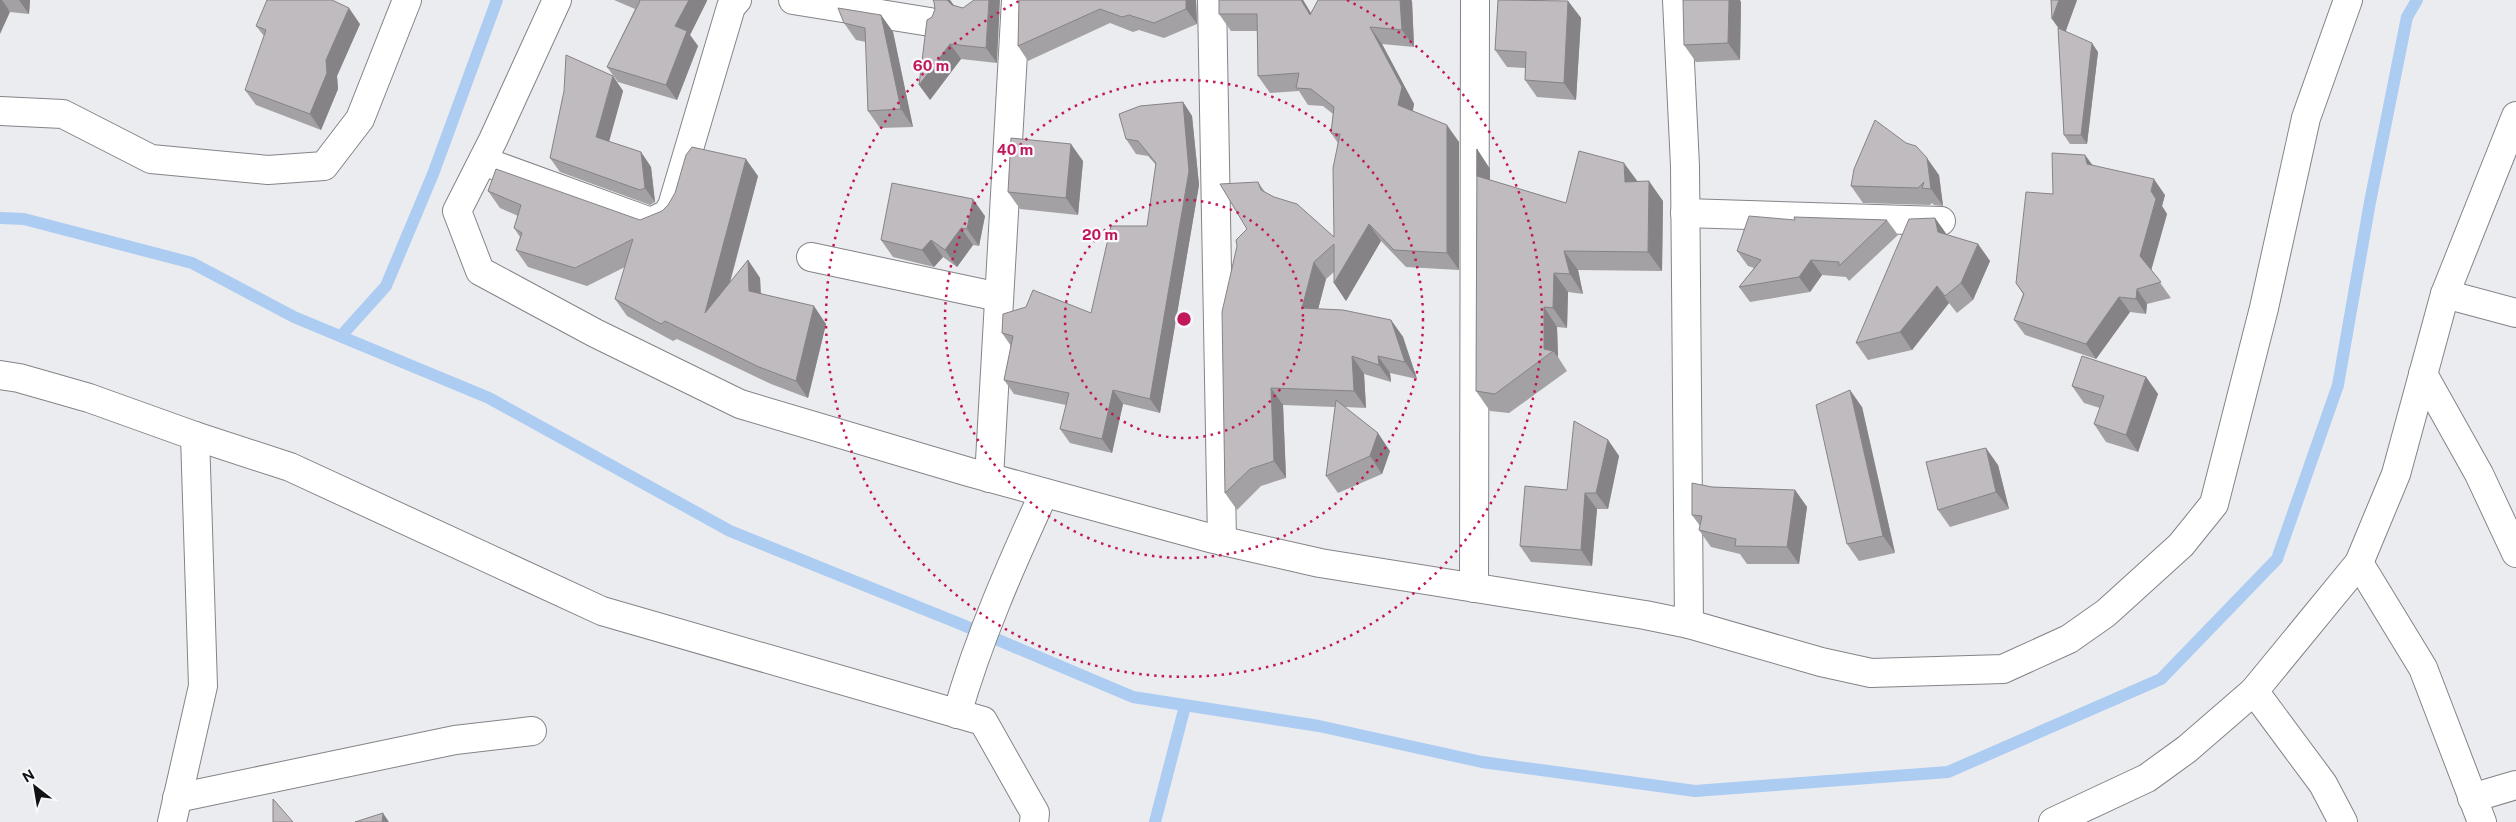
<svg xmlns="http://www.w3.org/2000/svg" width="2516" height="822" font-family="'Public Sans',sans-serif">
	<rect width="100%" height="100%" fill="#ebecf0"/>
	<g fill="none" stroke-linecap="round" stroke-linejoin="round">
		<g stroke="#acccf2" stroke-width="12">
			<path d="M0,218L24,219L192,263L294,317L489,398L730,531L958,623L1133,697L1319,726L1482,762L1695,791L1948,772L2161,679L2277,559L2338,385L2370,202L2407,17L2417,0"/>
			<path d="M341,336L386,286L433,174L497,0"/>
			<path d="M1155,822L1185,706"/>
		</g>
		<g stroke="#848488" stroke-width="30">
			<g id="street">
				<path d="M557,0L493,140L457,211L480,271L595,333L740,404L969,472L1210,538L1320,563L1645,615L1689,624L1821,662L1871,673L2003,669L2069,639L2106,613L2181,545L2214,504L2264,308L2306,118L2348,0"/>
				<path d="M793,0L930,22"/>
				<path d="M1212,0L1222,541"/>
				<path d="M1677,0L1685,166L1689,624"/>
				<path d="M0,111L63,114L151,159L268,170L324,166L360,119L407,0"/>
				<path d="M483,161L651,222L667,214L672,206L731,7L737,0"/>
				<path d="M1685,213L1941,221"/>
				<path d="M811,257L999,297"/>
				<path d="M2445,294L2516,313"/>
				<path d="M2423,374L2479,474L2516,553"/>
				<path d="M0,375L19,378L89,398L195,436L290,467L602,611L983,721L1035,813L1034,822"/>
				<path d="M989,478L1016,0"/>
				<path d="M2359,563L2423,668L2482,822"/>
				<path d="M1474,588L1475,0"/>
				<path d="M2254,691L2323,784L2343,822"/>
				<path d="M957,714C979,637 1011,565 1044,493"/>
				<path d="M177,798L455,740L532,731"/>
				<path d="M2472,798L2516,785"/>
				<path d="M172,822L203,686L195,436"/>
				<path d="M2053,822L2147,778L2187,749L2254,691L2359,563L2396,474L2445,294L2516,116"/>
			</g>
		</g>
		<use href="#street" stroke="#fff" stroke-width="28"/>
	</g>
	<g fill="#a4a1a4">
		<path d="M0,0H30L29,14L10,12Z"/>
		<path d="M614,0H707L690,35L698,46L677,100L618,82L607,67L635,9Z"/>
		<path d="M933,0H950L954,6L963,8L997,63L961,59L930,100L932,17L935,9L934,2Z"/>
		<path d="M1019,0H1196L1197,24L1164,38L1139,30L1133,32L1110,23L1028,61L1018,46Z"/>
		<path d="M1303,0L1311,13L1318,0H1411L1412,1L1414,47L1382,44L1414,104L1413,111L1459,142V270L1406,267L1381,241L1346,301L1334,283V272L1326,279L1318,309L1391,320L1403,337L1417,379L1390,373L1391,382L1364,374L1366,408L1345,407L1390,451L1382,474L1338,493L1326,476L1335,407L1283,405L1286,478L1261,486L1237,510L1225,493L1247,229L1258,182L1265,192L1334,237L1338,143L1331,133L1333,114L1323,106L1308,105L1299,91L1270,93L1258,76L1257,31H1231L1219,14Z"/>
		<path d="M2051,0H2077L2065,32L2098,52L2087,144H2070L2064,135L2059,29Z"/>
		<path d="M1568,1L1581,18L1576,100L1537,97L1525,80V68L1507,67L1495,50Z"/>
		<path d="M1741,2L1740,60L1696,62L1684,45Z"/>
		<path d="M881,15L893,32L913,127L880,128L868,111L866,42L856,40L844,23Z"/>
		<path d="M360,24L337,76L338,89L321,130L256,105L245,90L264,36L256,26Z"/>
		<path d="M613,76L623,91L609,142L641,152L651,167L655,202L650,205L560,172L550,158Z"/>
		<path d="M1183,102L1192,116L1199,185L1160,413L1123,404L1112,453L1070,443L1060,429L1066,405L1014,394L1004,380L1011,346L1002,333L1091,313L1147,226L1156,165L1148,156L1136,154L1126,139Z"/>
		<path d="M1477,149L1490,169V180L1566,203L1637,182L1663,201L1662,271L1578,270L1583,294L1568,292L1567,328L1557,327L1558,357L1567,371L1509,413L1490,411L1476,391Z"/>
		<path d="M2085,155L2093,166L2165,195L2162,206L2167,214L2151,270L2171,298L2147,304L2146,314L2130,312L2096,359L2025,335L2014,320L2023,294L2016,283L2053,194Z"/>
		<path d="M1083,161L1078,215L1020,209L1008,192Z"/>
		<path d="M1939,175L1943,206L1934,205L1932,203L1930,205L1863,203L1851,186Z"/>
		<path d="M758,176L730,283L748,260L760,278L761,293L826,324L808,398L771,384L677,339L673,341L627,316L615,299L625,267L587,286L528,267L516,250L520,237L514,228L518,216L500,208L488,191L640,220Z"/>
		<path d="M985,216L979,246L973,245L957,267L943,257L934,267L893,257L881,240Z"/>
		<path d="M1935,218L1947,235L1978,244L1990,261L1973,300L1957,313L1949,303L1912,350L1868,360L1856,343Z"/>
		<path d="M1795,220H1887L1898,235L1849,281L1846,277L1822,275L1810,292L1750,302L1739,287L1754,268L1748,266L1737,251Z"/>
		<path d="M2146,377L2158,394L2138,452L2106,442L2094,424L2100,408L2084,403L2072,386Z"/>
		<path d="M1862,407L1895,553L1859,561L1847,544Z"/>
		<path d="M1608,440L1619,456L1608,509H1597L1592,566L1531,562L1520,546L1567,490Z"/>
		<path d="M1998,465L2009,509L1950,527L1938,510Z"/>
		<path d="M1712,487L1795,490L1807,507L1799,564H1747L1740,554L1711,547L1699,530L1700,526L1692,515Z"/>
	</g>
	<g fill="#868386">
		<path d="M0,0H2L10,12L0,34Z"/>
		<path d="M19,0H30L29,14Z"/>
		<path d="M689,0H707V1L690,35L698,46L677,100L666,85L675,26Z"/>
		<path d="M947,0H950L956,8Z"/>
		<path d="M989,0H1000L997,63L986,48Z"/>
		<path d="M1186,0H1196L1197,24L1186,9Z"/>
		<path d="M1301,0H1303L1322,32L1310,15Z"/>
		<path d="M1400,0H1411L1412,1L1414,47L1402,30Z"/>
		<path d="M1729,0H1740L1741,2L1740,60L1728,43Z"/>
		<path d="M2059,0H2077L2064,36L2052,19Z"/>
		<path d="M1568,1L1581,18L1576,100L1564,83Z"/>
		<path d="M349,8L360,24L337,76L338,89L321,130L310,114L326,60Z"/>
		<path d="M881,15L893,32L913,127L901,109Z"/>
		<path d="M1370,27L1382,44L1414,104L1410,122L1398,105Z"/>
		<path d="M2092,43L2098,52L2087,144L2081,135Z"/>
		<path d="M950,44L961,59L930,100L919,85Z"/>
		<path d="M613,76L623,91L606,152L596,137Z"/>
		<path d="M1183,102L1192,116L1199,185L1160,413L1150,399Z"/>
		<path d="M1447,125L1459,142V270L1447,253Z"/>
		<path d="M1071,144L1083,161L1078,215L1066,198Z"/>
		<path d="M1477,149L1490,169V196L1477,176Z"/>
		<path d="M641,152L651,167L655,202L645,188Z"/>
		<path d="M2085,155L2096,170L2087,164Z"/>
		<path d="M1927,158L1939,175L1943,206L1931,189Z"/>
		<path d="M746,159L758,176L717,330L705,313Z"/>
		<path d="M1624,163L1638,182H1625Z"/>
		<path d="M2154,179L2165,195L2162,206L2167,214L2151,271L2140,256L2151,191Z"/>
		<path d="M1649,181L1663,201L1662,271L1648,252Z"/>
		<path d="M973,199L985,216L979,246L967,229Z"/>
		<path d="M1935,218L1947,235L1938,232Z"/>
		<path d="M1369,224L1381,241L1346,301L1334,283Z"/>
		<path d="M961,228L973,245L957,267L945,250Z"/>
		<path d="M931,240L943,257L934,267L922,250Z"/>
		<path d="M1978,244L1990,261L1973,300L1961,283Z"/>
		<path d="M1564,251L1578,270L1583,294L1570,274Z"/>
		<path d="M748,260L760,278L761,308L749,291Z"/>
		<path d="M1811,260L1822,275L1810,292L1799,277Z"/>
		<path d="M1314,262L1326,279L1314,325L1302,308Z"/>
		<path d="M1554,273L1568,292L1567,328L1553,308Z"/>
		<path d="M1937,286L1949,303L1912,350L1900,332Z"/>
		<path d="M2137,289L2147,304L2146,314L2136,299Z"/>
		<path d="M2119,297L2130,312L2096,359L2086,344Z"/>
		<path d="M814,306L826,324L808,398L796,381Z"/>
		<path d="M1544,307L1557,327L1558,357L1553,351L1544,349Z"/>
		<path d="M1391,320L1403,337L1417,379L1405,362Z"/>
		<path d="M1352,356L1364,374L1366,408L1354,391Z"/>
		<path d="M1378,356L1390,373L1391,382L1379,365Z"/>
		<path d="M2146,377L2158,394L2138,452L2126,435Z"/>
		<path d="M1271,388L1283,405L1286,478L1274,461Z"/>
		<path d="M1113,390L1123,404L1112,453L1102,439Z"/>
		<path d="M1850,390L1862,407L1895,553L1883,536Z"/>
		<path d="M1378,433L1390,451L1382,474L1370,456Z"/>
		<path d="M1608,440L1619,456L1608,509L1596,493Z"/>
		<path d="M1986,448L1998,465L2009,509L1996,492Z"/>
		<path d="M1795,490L1807,507L1799,564L1787,547Z"/>
		<path d="M1585,493L1597,509L1592,566L1581,550Z"/>
		<path d="M383,813L389,822H382Z"/>
	</g>
	<g fill="#bfbbbf" stroke="#868386">
		<path d="M267,0H332L349,8L326,60L327,73L310,114L245,90L266,30L256,26Z"/>
		<path d="M639,0H689L675,26L687,31L666,85L607,67L640,1Z"/>
		<path d="M933,0H947L952,5L963,8L974,0H989L986,48L950,44L919,85L927,20L932,17L935,9L934,2Z"/>
		<path d="M1019,0H1186V9L1154,23L1129,15L1122,17L1100,9L1018,46Z"/>
		<path d="M1219,0H1301L1310,15L1318,0H1400L1402,30L1370,27L1402,87L1398,105L1447,125V253L1394,250L1369,224L1334,283V244L1314,262L1302,308L1343,310L1391,320L1405,362L1378,356L1379,365L1352,356L1354,391L1271,388L1274,461L1250,469L1225,493L1222,312L1237,246L1236,240L1247,229L1220,184L1258,182L1261,190L1274,197L1297,204L1334,237L1333,168L1340,134L1331,133L1334,107L1311,89L1296,88L1299,73L1258,76L1257,14H1219Z"/>
		<path d="M1498,0L1568,1L1564,83L1525,80L1526,52L1495,50Z"/>
		<path d="M1683,0H1729L1728,43L1684,45Z"/>
		<path d="M2051,0H2059L2052,19Z"/>
		<path d="M838,8L881,15L901,109L868,111L865,28L844,23Z"/>
		<path d="M2058,28L2092,43L2081,135H2064Z"/>
		<path d="M566,55L613,76L596,137L641,152L645,188L640,190L550,158L564,91Z"/>
		<path d="M1183,102L1189,171L1150,399L1113,390L1102,439L1060,429L1069,393L1004,380L1013,336L1002,333L1003,314L1026,307L1033,290L1091,313L1111,226H1147L1156,163L1138,141L1126,139L1119,114L1140,106Z"/>
		<path d="M1875,120L1906,143L1916,146L1927,158L1931,189L1922,188L1924,182L1918,188L1851,186L1854,169Z"/>
		<path d="M1011,138L1071,144L1066,198L1008,192Z"/>
		<path d="M692,147L746,159L705,313L748,260L749,291L814,306L796,381L759,367L665,321L661,324L615,299L633,239L575,268L516,250L522,233L514,228L521,205L488,191L496,169L640,220L662,211L668,205L675,193L686,155Z"/>
		<path d="M1477,149V176L1566,203L1579,151L1624,163L1625,182L1649,181L1648,252L1564,251L1570,274L1554,273L1553,308L1544,307V349L1553,351L1495,394L1476,391Z"/>
		<path d="M2052,153L2085,155L2087,164L2154,179L2151,191L2156,199L2140,256L2161,282L2137,289L2136,299L2119,297L2086,344L2014,320L2024,294L2016,283L2026,192L2053,194Z"/>
		<path d="M892,183L973,199L967,229L961,228L945,250L931,240L922,250L881,240Z"/>
		<path d="M1749,216L1795,220L1794,217L1887,220L1839,266V262L1811,260L1799,277L1739,287L1761,260L1737,251Z"/>
		<path d="M1935,218L1938,232L1978,244L1961,283L1945,296L1937,286L1900,332L1856,343L1909,219Z"/>
		<path d="M2082,356L2146,377L2126,435L2094,424L2104,396L2072,386Z"/>
		<path d="M1850,390L1883,536L1847,544L1816,405Z"/>
		<path d="M1336,400L1378,433L1370,456L1326,476Z"/>
		<path d="M1574,421L1608,440L1596,493H1585L1581,550L1520,546L1525,486L1567,490Z"/>
		<path d="M1986,448L1996,492L1938,510L1926,462Z"/>
		<path d="M1692,483L1712,487L1795,490L1787,547L1735,546L1736,539L1699,530L1702,516L1692,515Z"/>
		<path d="M273,799L293,822H273Z"/>
		<path d="M383,813L382,822H355Z"/>
	</g>
	<g fill="none" stroke="#c2185b" stroke-width="2.5" stroke-dasharray="2.5 5">
		<circle cx="1184" cy="319" r="119"/>
		<circle cx="1184" cy="319" r="239"/>
		<path d="M1347 0A358 358 0 1 1 1021 0"/>
	</g>
	<circle cx="1184" cy="319" r="8" fill="#c2185b" stroke="#f8f9fd" stroke-width="2.5"/>
	<g font-size="15" text-anchor="middle" font-weight="bold" fill="#c2185b" stroke="#f8f9fd" stroke-width="4.5" stroke-linejoin="round" paint-order="stroke">
		<text x="931" y="71">60 m</text>
		<text x="1015" y="155">40 m</text>
		<text x="1100" y="240">20 m</text>
	</g>
	<g transform="translate(35 787) rotate(329)" stroke="#f8f9fd" stroke-width="4" paint-order="stroke">
	<path d="M0-4L9 19L0 12L-9 19Z" fill="#121213"/>
	<text y="-8" font-size="14" font-weight="bold" text-anchor="middle" fill="#121213">N</text>
	</g>
</svg>
